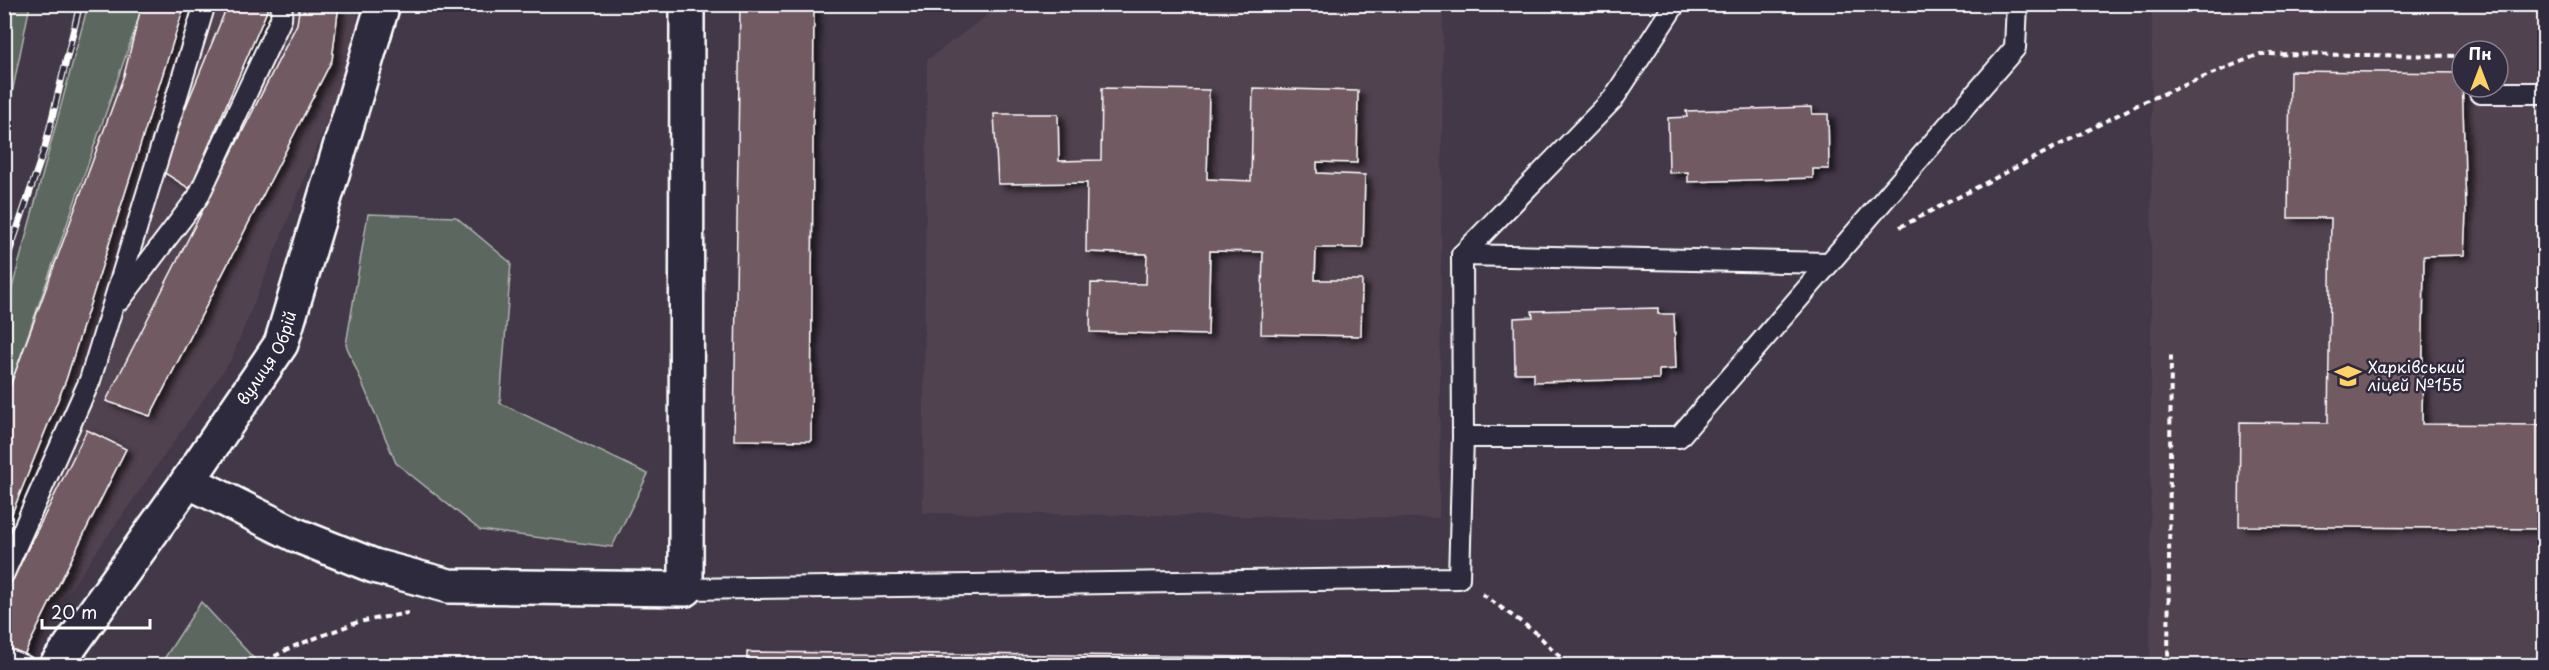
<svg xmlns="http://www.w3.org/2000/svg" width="2549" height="670" font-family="'Playpen Sans',sans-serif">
	<defs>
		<filter id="shadow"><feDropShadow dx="6" dy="4" stdDeviation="3" flood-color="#0009"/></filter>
	</defs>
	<rect width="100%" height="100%" fill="#433848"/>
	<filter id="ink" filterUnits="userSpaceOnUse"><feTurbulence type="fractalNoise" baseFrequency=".0167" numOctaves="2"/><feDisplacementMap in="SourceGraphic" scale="12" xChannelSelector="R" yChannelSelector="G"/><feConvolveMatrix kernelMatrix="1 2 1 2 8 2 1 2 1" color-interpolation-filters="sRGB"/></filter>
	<g filter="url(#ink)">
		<g fill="#514250" fill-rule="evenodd">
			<path d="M138,5H359L351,63L231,360L17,665L5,666V390Z"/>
			<path d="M1001,5H1443L1439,518L923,513L927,60Z"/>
			<path d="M2152,5H2544V665L2150,666ZM2462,51H2498V87H2462Z"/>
		</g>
		<g fill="#5b685e" stroke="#adb4ae" stroke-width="1.5">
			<path d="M5,4L30,5L5,128L4,5Z"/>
			<path d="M88,5H141L140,15L5,401L4,318Z"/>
			<path d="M368,214L456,217L511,263L500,403L648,474L612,547L480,530L396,463L346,345Z"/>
			<path d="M201,602L260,665H160Z"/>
		</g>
		<g fill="#715a62" stroke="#fff" stroke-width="1.5" filter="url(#shadow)">
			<path d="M142,4H185L66,380L4,533V403L124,75Z"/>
			<path d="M228,4H270L190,189L160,170Z"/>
			<path d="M300,4H339L332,60L150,416L106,401L297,24Z"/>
			<path d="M740,4H814L811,441L734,440Z"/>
			<path d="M2290,71L2462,73L2466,212L2464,255L2424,256L2422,424L2544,425V529L2239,526L2240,422L2328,423L2331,218H2288Z"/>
			<path d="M1102,88L1209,90L1207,179L1251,181L1253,88L1358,91L1357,163L1317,162V173L1365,175L1363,248H1316L1315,280H1362L1361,336L1261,334L1263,252L1210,251L1208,335L1090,332L1091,283L1146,284L1147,254L1086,252L1087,183L998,184L994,114H1058L1059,161L1101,160Z"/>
			<path d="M1811,107L1812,114H1828L1829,169H1813V178L1688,182V172L1669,173L1668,118L1687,117L1686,111Z"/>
			<path d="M1658,308V314H1674L1676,369L1659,370V379L1534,382V373H1515L1514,318L1533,317L1532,311Z"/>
			<path d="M87,430L126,449L21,661L4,653V597Z"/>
			<path d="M747,652L1476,659V666H747Z"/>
		</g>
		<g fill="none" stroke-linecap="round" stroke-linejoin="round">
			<g stroke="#fff" stroke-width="24">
				<g id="service">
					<path d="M2480,93H2544"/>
					<path d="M1462,255L1829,263"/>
					<path d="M120,300L198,197L281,19L282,4"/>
					<path d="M1463,437L1462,255L1613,99L1675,4"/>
					<path d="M4,573L90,380L205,4"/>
					<path d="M686,589L1459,578L1463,437H1679L2015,48L2017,4"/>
					<path d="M4,658L24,666"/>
				</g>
			</g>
			<g stroke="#fff" stroke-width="38">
				<g id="minor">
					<path d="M188,481L296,535L374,566L449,586L686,589L687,4"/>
					<path id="s1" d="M56,666L188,481L281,344L383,4"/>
				</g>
			</g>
			<g stroke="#fff" stroke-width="4" stroke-dasharray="6 4.5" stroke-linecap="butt">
				<path d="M1900,227L2141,103L2260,54L2462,56"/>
				<path d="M1482,594L1535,632L1569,666"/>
				<path d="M256,666L292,647L358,622L408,613"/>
				<path d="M2168,666L2171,355"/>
			</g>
			<use href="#service" stroke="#2f2a3d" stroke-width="20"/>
			<use href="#minor" stroke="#2f2a3d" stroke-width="33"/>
			<g stroke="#fff" stroke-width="7">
				<path id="rail" d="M4,268L45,147L80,4"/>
			</g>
			<use href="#rail" stroke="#2f2a3d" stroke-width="4.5" stroke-dasharray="14" stroke-linecap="butt"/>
		</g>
	</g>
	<defs>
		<g id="school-bare" transform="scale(2.07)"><path d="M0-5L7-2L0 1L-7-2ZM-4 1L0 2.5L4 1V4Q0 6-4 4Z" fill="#ffd166" stroke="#2f2a3d" stroke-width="2.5" paint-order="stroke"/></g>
	</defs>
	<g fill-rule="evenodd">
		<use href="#school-bare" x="2348" y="376"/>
	</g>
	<g text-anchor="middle" stroke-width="5" stroke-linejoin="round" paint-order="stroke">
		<g font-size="16" fill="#fff" stroke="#2f2a3d">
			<text dy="6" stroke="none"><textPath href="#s1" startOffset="374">вулиця Обрій</textPath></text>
		</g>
		<g font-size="16" fill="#fff" stroke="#2f2a3d" text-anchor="start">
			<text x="2368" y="373">Харківський<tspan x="2368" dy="18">ліцей №155</tspan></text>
		</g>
	</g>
	<rect width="2549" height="670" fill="none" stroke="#2f2a3d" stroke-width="24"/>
	<rect x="12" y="12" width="2525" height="646" fill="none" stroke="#fff" stroke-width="2" filter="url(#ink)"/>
	<g transform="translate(2480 69)"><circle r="28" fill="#2f2a3d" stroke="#827f8b" stroke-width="1.5"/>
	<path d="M0-4.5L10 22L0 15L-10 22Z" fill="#ffd166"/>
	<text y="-9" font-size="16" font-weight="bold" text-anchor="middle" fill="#ffffff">Пн</text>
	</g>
	<path d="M42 619v9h108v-9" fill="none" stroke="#ffffff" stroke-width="3"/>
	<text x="51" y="619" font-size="18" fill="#ffffff" stroke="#2f2a3d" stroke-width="4.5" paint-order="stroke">20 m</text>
</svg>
